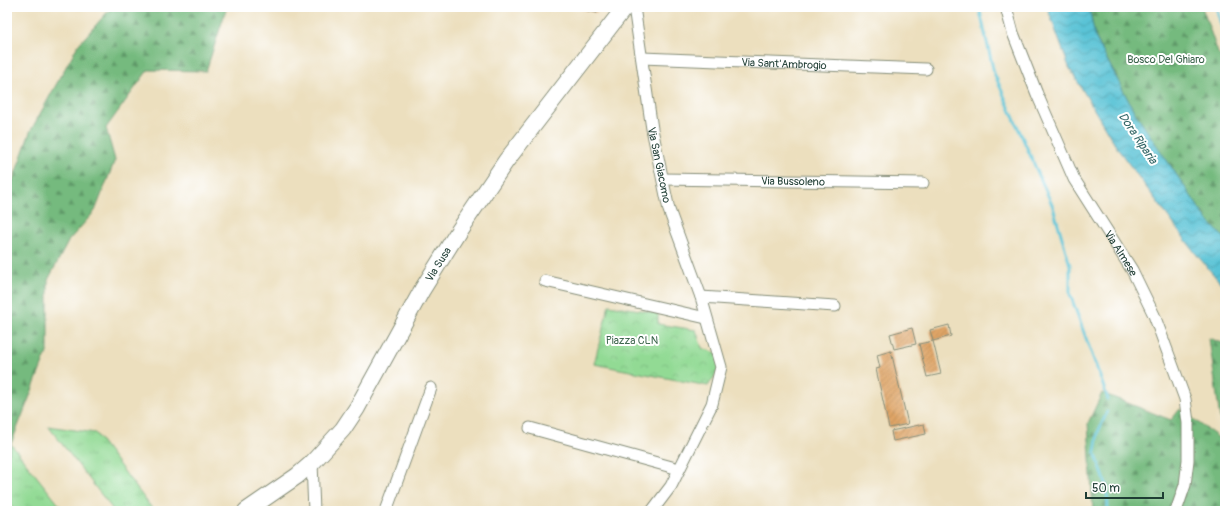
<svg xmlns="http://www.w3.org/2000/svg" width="1232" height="518" font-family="Pangolin,sans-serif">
	<defs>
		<pattern id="grass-tufts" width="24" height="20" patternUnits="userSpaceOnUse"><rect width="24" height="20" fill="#92da94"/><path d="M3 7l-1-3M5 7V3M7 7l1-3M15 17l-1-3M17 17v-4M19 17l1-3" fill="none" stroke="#7dbc80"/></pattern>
		<pattern id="forest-firs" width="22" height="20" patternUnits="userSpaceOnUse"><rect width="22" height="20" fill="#75ba7e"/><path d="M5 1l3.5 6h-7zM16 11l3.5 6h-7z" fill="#5f9868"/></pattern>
		<pattern id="park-crowns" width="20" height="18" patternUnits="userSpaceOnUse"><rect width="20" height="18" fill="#92da94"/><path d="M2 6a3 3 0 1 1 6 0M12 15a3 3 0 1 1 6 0" fill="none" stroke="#7dbc80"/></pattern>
		<pattern id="water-waves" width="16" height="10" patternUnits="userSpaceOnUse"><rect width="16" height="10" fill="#5ac3d6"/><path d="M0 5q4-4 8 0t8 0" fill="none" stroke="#4aa0ae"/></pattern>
		<pattern id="building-hatch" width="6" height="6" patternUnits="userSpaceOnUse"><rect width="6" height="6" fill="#dfa466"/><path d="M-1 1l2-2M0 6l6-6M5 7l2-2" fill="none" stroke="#b48755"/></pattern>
	</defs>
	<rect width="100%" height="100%" fill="#fff"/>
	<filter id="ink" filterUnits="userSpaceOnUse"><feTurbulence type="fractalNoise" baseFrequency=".025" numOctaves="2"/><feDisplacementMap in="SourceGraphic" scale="8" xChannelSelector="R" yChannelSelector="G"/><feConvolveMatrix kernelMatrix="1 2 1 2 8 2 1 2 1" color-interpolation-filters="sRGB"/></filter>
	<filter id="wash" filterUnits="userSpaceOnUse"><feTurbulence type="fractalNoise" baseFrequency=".012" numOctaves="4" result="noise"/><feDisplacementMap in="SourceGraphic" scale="16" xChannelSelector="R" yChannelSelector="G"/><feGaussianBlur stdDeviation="0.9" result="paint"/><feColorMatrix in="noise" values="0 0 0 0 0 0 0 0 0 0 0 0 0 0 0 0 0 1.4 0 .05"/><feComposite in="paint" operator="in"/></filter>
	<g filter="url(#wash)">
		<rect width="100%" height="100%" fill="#ecdfbe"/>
		<g fill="url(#grass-tufts)" stroke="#588c64">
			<path d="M48,426L95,433L154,511H114Z"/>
			<path d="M11,444L64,511H15L7,500V461Z"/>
		</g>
		<g fill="url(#forest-firs)" stroke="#4a7c59">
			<path d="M112,7H227L206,71L148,70L106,128L115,160L95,211L69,240L48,280V350L11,444L7,461V197L30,132L78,45Z"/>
			<path d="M1089,7H1202L1218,53L1225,60V239L1207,220L1135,113L1095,36Z"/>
			<path d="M1209,338L1225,344V511H1093L1088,423L1102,393L1171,420L1180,409L1223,441Z"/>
		</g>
		<path fill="url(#park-crowns)" stroke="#588c64" d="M609,305L658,313V324L696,330L702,348L717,353L721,367L708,386L594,364Z"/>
		<path fill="url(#water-waves)" stroke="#3c8085" d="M1047,7H1089L1095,37L1135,113L1207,220L1225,239V288L1196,254L1117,148L1069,67Z"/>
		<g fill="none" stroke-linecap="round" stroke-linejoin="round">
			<g stroke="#5ac3d6" stroke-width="3">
				<path d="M979,7L994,73L1053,207L1070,265V294L1108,399"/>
				<path d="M1216,7L1225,38"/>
				<path d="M1107,412L1098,432L1095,452L1107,487L1108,511"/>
			</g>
		</g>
		<g id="blocks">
			<g fill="url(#building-hatch)">
				<path d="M571,7H598L597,13Z"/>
				<path d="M949,325L951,336L933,341L930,330Z"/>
				<path d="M912,328L916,344L894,349L890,334Z"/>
				<path d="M933,341L941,374L927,377L919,344Z"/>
				<path d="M891,351L908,424L889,428L876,369L880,368L877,355Z"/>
				<path d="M924,424L926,434L893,441L891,431Z"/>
			</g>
		</g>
	</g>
	<g filter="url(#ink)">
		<use href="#blocks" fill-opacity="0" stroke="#868e79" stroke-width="1"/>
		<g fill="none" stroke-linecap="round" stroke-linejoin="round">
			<g stroke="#868e79" stroke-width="13">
				<g id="street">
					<path id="s1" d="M634,7L652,129L669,210L701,297L721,367L712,404L671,486L652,511"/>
					<path id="s2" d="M1006,7L1013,33L1037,94L1074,179L1132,270L1154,315L1185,399L1188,423V460L1185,485L1176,511"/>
					<path id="s3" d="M642,58L926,69"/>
					<path id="s4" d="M663,179L923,183"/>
					<path d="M545,281L706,318"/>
					<path d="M701,297L835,306"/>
					<path d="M530,428L679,469"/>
					<path d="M312,463L314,511"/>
					<path d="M386,511L431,388"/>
				</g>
			</g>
			<g stroke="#868e79" stroke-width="18">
				<g id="secondary">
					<path id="s5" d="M246,511L297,476L312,463L343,429L357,408L422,290L458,232L506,161L625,7"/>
				</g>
			</g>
			<use href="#street" stroke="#fff" stroke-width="11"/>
			<use href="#secondary" stroke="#fff" stroke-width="16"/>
		</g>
	</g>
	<g text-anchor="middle" stroke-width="4" stroke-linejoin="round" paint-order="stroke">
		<g font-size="11" fill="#3c644c" stroke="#fff">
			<text x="1166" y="63">Bosco Del Ghiaro</text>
			<text x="632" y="344">Piazza CLN</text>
		</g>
		<g font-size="11" fill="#1f3d34" stroke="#fff">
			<text dy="4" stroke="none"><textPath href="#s3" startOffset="142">Via Sant'Ambrogio</textPath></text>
			<text dy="4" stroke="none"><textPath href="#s1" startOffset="160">Via San Giacomo</textPath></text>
			<text dy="4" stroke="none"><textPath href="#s4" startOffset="130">Via Bussoleno</textPath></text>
			<text dy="4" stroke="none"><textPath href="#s2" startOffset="273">Via Almese</textPath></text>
			<text dy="4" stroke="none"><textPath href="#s5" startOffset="318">Via Susa</textPath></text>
		</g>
		<g font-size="12" font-style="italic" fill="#316565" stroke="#fff">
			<text transform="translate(1138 138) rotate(56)" y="4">Dora Riparia</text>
		</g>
	</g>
	<rect width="1232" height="518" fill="none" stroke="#fff" stroke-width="24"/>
	<path d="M1086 492v6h77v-6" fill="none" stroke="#1f3d34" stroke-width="2"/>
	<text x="1092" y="492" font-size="12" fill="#1f3d34" stroke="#ffffff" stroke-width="3" paint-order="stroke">50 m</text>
</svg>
